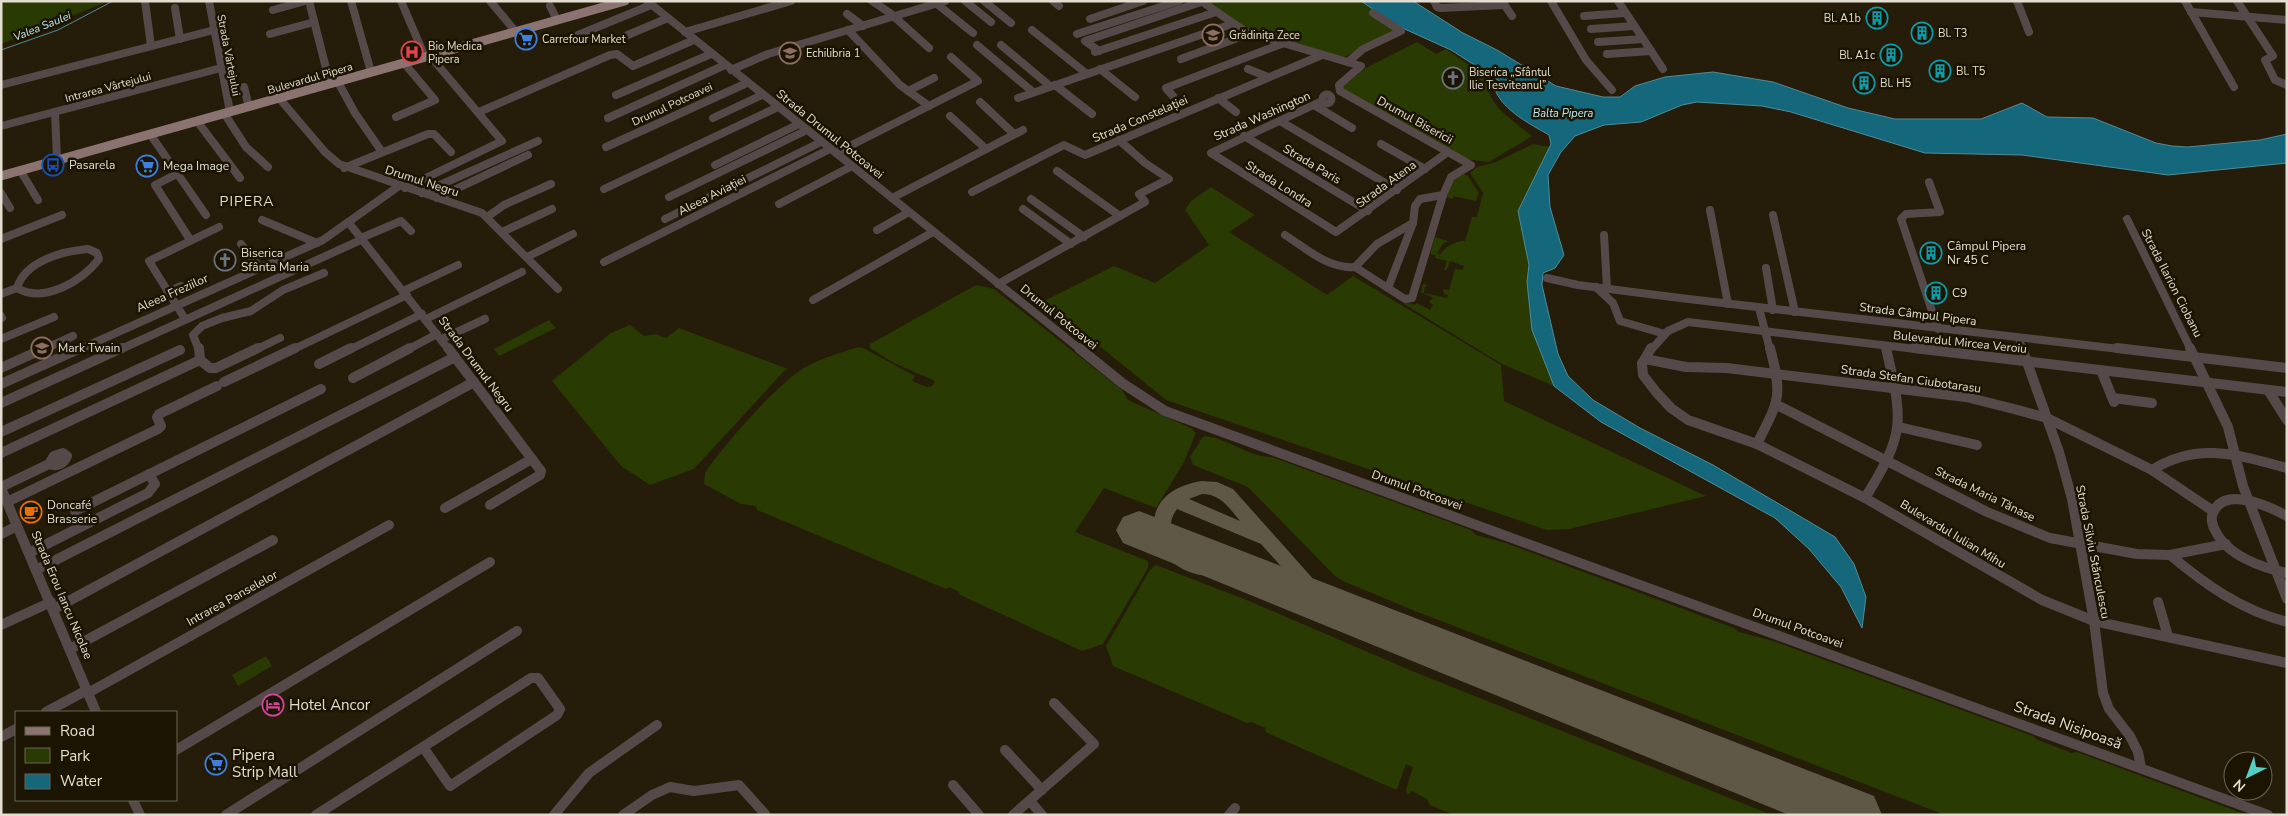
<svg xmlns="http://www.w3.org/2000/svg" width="2288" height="816" font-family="'Nunito Sans',sans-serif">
	<rect width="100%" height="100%" fill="#251d09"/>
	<g fill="#293a03">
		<path d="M1,1H109L1,44Z"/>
		<path d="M1204,1H1361L1383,17L1395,32L1342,58L1245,28Z"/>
		<path d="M1417,42L1436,54L1446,49L1488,78C1482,102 1515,122 1532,136L1489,162L1463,159L1339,90L1366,68Z"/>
		<path d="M1533,144L1550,147L1518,211L1529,265L1527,282L1532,330L1554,386L1502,364L1404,304L1405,301L1414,305L1417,303L1430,310L1433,305L1429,302L1433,298L1421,292L1423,284L1428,285L1425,287L1424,293L1447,298L1448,295L1444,294L1443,289L1449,290L1455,269L1463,270L1464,266L1450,261L1447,270H1444L1447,261L1435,258L1436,255L1430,254L1435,237L1448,241L1443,244L1437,253L1440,255C1445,246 1457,240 1465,241L1472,217H1477L1483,193L1470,173L1477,167L1496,162Z"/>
		<path d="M1464,174L1468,176L1479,193L1476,201L1453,196V199L1447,197L1452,180Z"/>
		<path d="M1211,187L1255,215L1229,232L1327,295L1353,276L1501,365L1504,401L1706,496L1569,529L1547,530L1166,400L1044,301L1114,266L1155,283L1209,245L1185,210L1191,201Z"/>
		<path d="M976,285L994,289L1122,390L1128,400L1191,428L1196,433L1184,462L1156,508L1104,488L1075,532L1148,561V568L1103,644L1082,651L960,595L959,592L949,587L946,589L757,510L756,506L741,504L704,484L705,473L708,468C726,443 778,383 804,368C821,358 840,353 858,347L863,348L915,376L912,381L927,387L932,386L935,381L894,363L870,348V344Z"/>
		<path d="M549,320L556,328L499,356L494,349Z"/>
		<path d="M630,325L644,336L656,334L666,338L679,328L788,369L784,371L694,469L650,485L621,466L552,381L611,333Z"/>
		<path d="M1206,436C1229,439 1251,458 1272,457L1471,530L1476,535L1506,543L1734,628L1739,632L1773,641L2033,736L2038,740L2072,753L2077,752L2247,815H1945L1415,611L1343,581L1335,576L1248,487L1193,465L1190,457L1202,438Z"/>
		<path d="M1156,565L1249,601L1412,671L1772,815H1454L1430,805L1427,799L1412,791L1408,795L1406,790L1413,767L1406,764L1397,789H1394L1265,732L1266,728L1251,722L1247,723L1113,666L1106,646L1150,570Z"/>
		<path d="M266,656L272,666L238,686L232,675Z"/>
	</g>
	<path fill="#15677c" stroke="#538b96" d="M1361,1H1413L1463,33L1497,50L1556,86L1603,97H1620L1635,86L1665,77L1713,72L1773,82L1848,108L1895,119H1981L2022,103L2047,117L2093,118L2156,143L2172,146L2188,147L2260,140L2287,134V163L2168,175L2022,155L1925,153L1791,112L1762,106L1697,102L1682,105L1641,122L1604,125L1575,136L1561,152L1548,175L1550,207L1564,255L1555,268L1543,273L1542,285L1558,354L1568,376L1593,400L1640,428L1713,465L1835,537L1854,564L1866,597L1862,628L1841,587L1809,549L1775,518L1601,422L1554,386L1532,330L1527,282L1529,265L1518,211L1551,144L1549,135C1530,124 1504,111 1495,90L1501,82L1451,50L1398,26Z"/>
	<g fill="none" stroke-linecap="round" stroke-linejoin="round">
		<path stroke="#538b96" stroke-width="1" d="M1,50L58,30L113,1"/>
		<path fill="#5f5846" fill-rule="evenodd" d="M1202,481L1217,482L1233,489L1315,581L1348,604L1350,610L1348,616L1341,618L1334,616L1303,591L1261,544L1177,509C1171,517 1169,526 1172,535C1183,570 1217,554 1237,561L1240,566L1237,571C1159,599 1114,494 1202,481ZM1202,494C1221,494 1229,508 1240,521L1189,499Z"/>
		<path fill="#5f5846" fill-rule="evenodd" d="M1139,511L1874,796L1882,815H1789L1123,543L1116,530L1123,517Z"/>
		<g stroke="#554949" stroke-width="8">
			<path d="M145,1L151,46"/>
			<path d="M209,1L230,112"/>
			<path d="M309,1L330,84"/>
			<path d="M351,1L371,72"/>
			<path d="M401,1L425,57"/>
			<path d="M490,1L516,32"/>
			<path d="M647,1L1081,350"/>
			<path d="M872,1L890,13L929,48"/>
			<path d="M965,1L991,22"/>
			<path d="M984,1L1011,23"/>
			<path d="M1053,1L1059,6"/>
			<path d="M1201,1L1246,32L1361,66L1339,85L1340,91L1471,165L1451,177L1443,195L1420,199L1415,206L1413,223L1377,244L1355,267"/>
			<path d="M1434,1L1437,7L1441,8L1503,5"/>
			<path d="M1502,1L1512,16"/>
			<path d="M1551,1L1586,60L1612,90"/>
			<path d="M1618,1L1663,69"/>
			<path d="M2017,1L2029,32"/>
			<path d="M2185,1L2234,87"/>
			<path d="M2237,1L2273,56L2265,60L2275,80L2287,85"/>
			<path d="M937,4L973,33"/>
			<path d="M550,6L557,20"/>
			<path d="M175,8L180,39"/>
			<path d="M273,10L305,1"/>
			<path d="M2191,12L2287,20"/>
			<path d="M847,14L863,26"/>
			<path d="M1584,16L1625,13"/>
			<path d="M1090,19L1143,1"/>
			<path d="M1591,29L1634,26"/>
			<path d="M848,30L900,85L929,106"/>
			<path d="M1032,30L1087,74"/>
			<path d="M685,32L791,1"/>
			<path d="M270,34L314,22"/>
			<path d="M1077,34L1179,1"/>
			<path d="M578,35L651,5"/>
			<path d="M623,37L668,18"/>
			<path d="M1598,42L1643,39"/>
			<path d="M977,45L1033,92"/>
			<path d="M1001,45L1050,86"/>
			<path d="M1099,51L1085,41L1201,2"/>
			<path d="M1095,52L1216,12"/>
			<path d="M1607,54L1651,51"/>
			<path d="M1181,59L1251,33"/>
			<path d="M1348,62L1363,49L1401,31L1373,13"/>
			<path d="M1100,69L1135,97"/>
			<path d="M1248,69L1268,77"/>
			<path d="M731,70L768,54L945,1"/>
			<path d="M338,82L355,113L382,152"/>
			<path d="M1,85L214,30"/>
			<path d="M1055,85L1092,114"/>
			<path d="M244,87L249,107"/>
			<path d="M908,91L934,78"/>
			<circle cx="1327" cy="99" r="4.5"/>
			<path d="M616,95L711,54"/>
			<path d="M1173,96L1166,88L1284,43"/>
			<path d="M279,98L325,152L339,164L482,213L558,289"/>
			<path d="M1018,98L1232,24"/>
			<path d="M1218,98L1236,112"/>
			<path d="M1322,101L1211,153L1336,232L1448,152"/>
			<path d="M980,102L1014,134"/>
			<path d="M1314,105L1352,128"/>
			<path d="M55,112L57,160"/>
			<path d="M479,112L610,55L617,54L633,66L694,40"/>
			<path d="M224,113L246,147L268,167"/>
			<path d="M950,116L986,149"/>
			<path d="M396,117L435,100L404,63"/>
			<path d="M608,118L725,65"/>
			<path d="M713,118L762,95"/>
			<path d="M197,121L240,178"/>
			<path d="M1280,121L1397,190"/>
			<path d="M1,126L221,68"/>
			<path d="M150,134L206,215"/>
			<path d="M1244,136L1368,211"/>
			<path d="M1381,144L1425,169"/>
			<path d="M606,147L747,83"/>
			<path d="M836,153L978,81L951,57"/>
			<path d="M715,165L799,124"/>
			<path d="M344,168L428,134H434L451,152"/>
			<path d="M20,170L38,200"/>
			<path d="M1057,171L1120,216"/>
			<path d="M177,174L155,185L189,238"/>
			<path d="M1929,182L1940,212L1906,214L1901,219L1938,329"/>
			<path d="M405,188L502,141L430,56"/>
			<path d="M604,189L778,107"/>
			<path d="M972,192L1064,145L1085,155L1322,55"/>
			<path d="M1,193L10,208"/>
			<path d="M422,193L538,141"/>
			<path d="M669,197L807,130"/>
			<path d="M437,198L528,155"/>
			<path d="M892,198L1023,130"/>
			<path d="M1031,199L1084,237"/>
			<path d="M779,204L852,166"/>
			<path d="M1023,209L1071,244"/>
			<path d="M1710,210L1728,304"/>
			<path d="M1773,215L1795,312"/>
			<path d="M487,217L504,205L551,184"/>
			<path d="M665,219L821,142"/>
			<path d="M2127,219L2191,350"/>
			<path d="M262,220L317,243"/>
			<path d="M349,223L449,350"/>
			<path d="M877,230L909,212"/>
			<path d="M502,232L552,209"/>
			<path d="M1285,235C1307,249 1328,269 1355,267"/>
			<path d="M1604,235L1607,288"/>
			<path d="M361,238L401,221L411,231"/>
			<path d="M1,239L62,215"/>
			<path d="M241,244L260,268"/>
			<path d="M88,249L97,253L99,259C82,281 44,304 17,288C25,261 63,251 88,249Z"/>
			<path d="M527,257L573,234"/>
			<path d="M604,262L830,149"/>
			<path d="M1355,267L1405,299L1412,298L1443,195"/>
			<path d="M1766,268L1773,310"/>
			<path d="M1547,278L1578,285L1680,298L2128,350"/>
			<path d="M998,284L1145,202L1139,194L1169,179L1145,163L1119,140"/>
			<path d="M1596,287L1613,303L1620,321L1665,334"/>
			<path d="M1388,288L1413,223"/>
			<path d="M403,291L458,265"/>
			<path d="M167,292L181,286"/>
			<path d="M1,294L17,288"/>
			<path d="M813,300L933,232"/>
			<path d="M1759,308L1770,350"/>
			<path d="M1,316L2,318"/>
			<path d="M185,319L149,261L219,227"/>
			<path d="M426,319L522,272"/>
			<path d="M2019,338L2022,350"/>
			<path d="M1,339L54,317"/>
			<path d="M442,339L485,319"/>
			<path d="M1885,346L1886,350"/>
			<path d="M42,350L73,336"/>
			<path d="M78,350L323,240L399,186"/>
			<path d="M119,350L363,239"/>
			<path d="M199,350L193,335L202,326L222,318L251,311L283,290L324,273"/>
			<path d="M255,350L280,338"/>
			<path d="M292,350L407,295"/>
			<path d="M349,350L422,314"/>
			<path d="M407,350L437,334"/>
			<path d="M1651,350L1668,331L1688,322L1924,350"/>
		</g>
		<g stroke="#554949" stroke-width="10">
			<path d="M199,348L200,360"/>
			<path d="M448,348L541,471L540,475L490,505"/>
			<path d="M1079,348L1122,383L1165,411L2268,815"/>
			<path d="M1914,348L2287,392"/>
			<path d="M2022,348L2059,452L2072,499L2094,621L2103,693L2109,709L2130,736L2138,752L2141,768"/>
			<path d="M2117,348L2287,368"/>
			<path d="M2190,348L2228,427L2243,486L2287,599"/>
			<path d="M1645,359L1651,348"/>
			<path d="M200,360L210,368H216L258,348"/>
			<path d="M319,364L351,348"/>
			<path d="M1,368L45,348"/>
			<path d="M2101,370L2114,402"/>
			<path d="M353,378L410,348"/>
			<path d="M224,382L295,348"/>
			<path d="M1,384L81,348"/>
			<path d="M2268,390L2287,420"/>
			<path d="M2113,398L2152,403"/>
			<path d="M1,403L122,348"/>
			<path d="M1777,405L1987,512L2050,538L2137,554L2170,555L2226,544"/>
			<path d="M1899,427L1977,445"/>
			<path d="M1,432L180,350"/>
			<path d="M1757,444C1779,400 1783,397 1770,348"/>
			<path d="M1,453L200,360"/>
			<path d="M63,453L67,456C64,464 57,467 49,464L54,456Z"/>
			<path d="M2152,470C2198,441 2238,455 2287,468"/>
			<path d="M1,487L49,464"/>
			<path d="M1,488L96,712"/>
			<path d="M1865,498C1906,432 1903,422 1886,348"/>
			<path d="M7,502L158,429L161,426L157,417L159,414L217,386"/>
			<path d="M445,508L532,459"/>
			<path d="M75,511L321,389"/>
			<path d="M2213,511L2152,470L2047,418L2014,409L1966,397L1727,368L1686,367L1645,359L1642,363L1643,375L1657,393L1671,408L1688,420L1757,444L1865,498L2042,600L2094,621L2287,663"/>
			<path d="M2287,516C2270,507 2226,486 2214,511C2210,517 2212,526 2216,532C2228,556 2263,568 2287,573"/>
			<path d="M1,534L17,526"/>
			<path d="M29,553L148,493L155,484L149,474"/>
			<path d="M2170,555C2206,585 2241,610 2287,622"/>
			<path d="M36,570L455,357"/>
			<path d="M2158,602L2168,636"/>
			<path d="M54,609L474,382"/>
			<path d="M1,625L51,602"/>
			<path d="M70,649L273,540"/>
			<path d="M531,678H538L560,709L557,715L450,786L423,747Z"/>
			<path d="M88,693L389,525"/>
			<path d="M46,712L87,690"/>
			<path d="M1,737L16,729"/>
			<path d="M176,750L490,562"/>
			<path d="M1005,750L1042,790"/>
			<path d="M953,785L979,815"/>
			<path d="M133,800L140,815"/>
			<path d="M1030,801L1042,815"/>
			<path d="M226,815L517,631"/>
			<path d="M316,815L423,747"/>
			<path d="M554,815L589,773L657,725"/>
			<path d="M623,815L652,795L670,787L694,791L739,785L765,814"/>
			<path d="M1013,815L1094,744L1054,703"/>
			<path d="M1229,815L1235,808"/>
		</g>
		<path stroke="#8b7372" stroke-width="9" d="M1,176L625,1"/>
	</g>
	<defs>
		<g id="building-ring" transform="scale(1.125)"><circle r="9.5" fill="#1b1402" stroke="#0f9aa8" stroke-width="1.5"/><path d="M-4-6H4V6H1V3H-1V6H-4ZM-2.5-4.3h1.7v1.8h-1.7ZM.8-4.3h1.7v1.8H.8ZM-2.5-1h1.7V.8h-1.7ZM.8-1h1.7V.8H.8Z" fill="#0f9aa8"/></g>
		<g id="school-ring" transform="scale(1.125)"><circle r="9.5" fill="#1b1402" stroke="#8d6e63" stroke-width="1.5"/><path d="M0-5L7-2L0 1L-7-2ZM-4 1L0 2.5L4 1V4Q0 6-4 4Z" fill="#8d6e63"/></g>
		<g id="supermarket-ring" transform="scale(1.125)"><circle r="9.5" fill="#1b1402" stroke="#3f7fe0" stroke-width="1.5"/><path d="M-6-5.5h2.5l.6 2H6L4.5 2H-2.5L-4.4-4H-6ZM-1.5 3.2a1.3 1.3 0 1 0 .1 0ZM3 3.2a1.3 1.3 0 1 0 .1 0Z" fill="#3f7fe0"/></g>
		<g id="hospital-ring" transform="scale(1.125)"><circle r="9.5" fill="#1b1402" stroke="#e0444e" stroke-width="1.5"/><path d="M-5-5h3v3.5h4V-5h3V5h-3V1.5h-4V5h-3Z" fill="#e0444e"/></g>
		<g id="church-ring" transform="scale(1.125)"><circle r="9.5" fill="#1b1402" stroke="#6b7280" stroke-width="1.5"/><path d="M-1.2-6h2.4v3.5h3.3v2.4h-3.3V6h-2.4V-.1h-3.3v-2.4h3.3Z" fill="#6b7280"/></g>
		<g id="bus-ring" transform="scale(1.125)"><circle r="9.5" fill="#1b1402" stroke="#1a4fb4" stroke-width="1.5"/><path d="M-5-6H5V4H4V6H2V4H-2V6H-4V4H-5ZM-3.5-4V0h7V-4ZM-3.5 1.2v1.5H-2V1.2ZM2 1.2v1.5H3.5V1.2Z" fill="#1a4fb4"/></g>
		<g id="cafe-ring" transform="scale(1.125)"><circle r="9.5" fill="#1b1402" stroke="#e8710a" stroke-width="1.5"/><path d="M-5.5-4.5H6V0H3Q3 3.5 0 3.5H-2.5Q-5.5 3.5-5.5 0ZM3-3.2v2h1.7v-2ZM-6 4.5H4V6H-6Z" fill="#e8710a"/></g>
		<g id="hotel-ring" transform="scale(1.125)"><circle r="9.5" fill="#1b1402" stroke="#d1479c" stroke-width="1.5"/><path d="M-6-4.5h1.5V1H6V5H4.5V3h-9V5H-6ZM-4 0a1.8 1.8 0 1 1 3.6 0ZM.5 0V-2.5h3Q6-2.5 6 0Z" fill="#d1479c"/></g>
	</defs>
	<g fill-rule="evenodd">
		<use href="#building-ring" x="1877" y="18"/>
		<use href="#building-ring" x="1922" y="33"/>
		<use href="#school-ring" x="1213" y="35"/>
		<use href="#supermarket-ring" x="526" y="39"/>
		<use href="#hospital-ring" x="412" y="52"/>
		<use href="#school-ring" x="790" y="53"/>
		<use href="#building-ring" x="1891" y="55"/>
		<use href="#building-ring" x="1940" y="71"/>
		<use href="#church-ring" x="1453" y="78"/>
		<use href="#building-ring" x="1864" y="83"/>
		<use href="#bus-ring" x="53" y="165"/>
		<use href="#supermarket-ring" x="147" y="166"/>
		<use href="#building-ring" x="1931" y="253"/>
		<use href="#church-ring" x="225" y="260"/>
		<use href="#building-ring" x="1936" y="293"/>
		<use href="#school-ring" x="42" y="348"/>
		<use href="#cafe-ring" x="31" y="512"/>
		<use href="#hotel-ring" x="273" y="705"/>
		<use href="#supermarket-ring" x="216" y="764"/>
	</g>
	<g text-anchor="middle" stroke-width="5" stroke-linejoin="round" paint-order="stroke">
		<g font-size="11" fill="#e3ded1" stroke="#1b1402" text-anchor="start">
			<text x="1861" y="22" text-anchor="end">Bl. A1b</text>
			<text x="1938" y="37">Bl. T3</text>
			<text x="1229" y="39">Grădinița Zece</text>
			<text x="542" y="43">Carrefour Market</text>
			<text x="428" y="50">Bio Medica<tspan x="428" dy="13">Pipera</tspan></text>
			<text x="806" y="57">Echilibria 1</text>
			<text x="1875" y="59" text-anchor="end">Bl. A1c</text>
			<text x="1956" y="75">Bl. T5</text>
			<text x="1469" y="76">Biserica „Sfântul<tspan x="1469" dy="13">Ilie Tesviteanul”</tspan></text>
			<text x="1880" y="87">Bl. H5</text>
		</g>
		<g font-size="11" font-style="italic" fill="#beedfc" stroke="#1b1402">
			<text transform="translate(42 26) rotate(-22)" y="4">Valea Saulei</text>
			<text x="1563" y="117">Balta Pipera</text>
		</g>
		<g font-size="11" fill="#e3ded1" stroke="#1b1402">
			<text transform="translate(229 55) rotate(79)" y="4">Strada Vârtejului</text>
			<text transform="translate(310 78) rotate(-16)" y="4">Bulevardul Pipera</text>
			<text transform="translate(108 87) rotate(-15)" y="4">Intrarea Vârtejului</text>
			<text transform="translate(672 104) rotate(-25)" y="4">Drumul Potcoavei</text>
		</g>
		<g font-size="12" fill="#e3ded1" stroke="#1b1402">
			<text transform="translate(1262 116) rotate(-24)" y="4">Strada Washington</text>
			<text transform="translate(1140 119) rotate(-23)" y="4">Strada Constelației</text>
			<text transform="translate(1415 120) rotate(29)" y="4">Drumul Bisericii</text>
			<text transform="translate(830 134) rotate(39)" y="4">Strada Drumul Potcoavei</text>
			<text transform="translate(1312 164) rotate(31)" y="4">Strada Paris</text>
			<text transform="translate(422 181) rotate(18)" y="4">Drumul Negru</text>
			<text transform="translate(1279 184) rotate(32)" y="4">Strada Londra</text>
			<text transform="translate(1386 184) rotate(-36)" y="4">Strada Atena</text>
			<text transform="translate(712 195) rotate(-27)" y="4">Aleea Aviației</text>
			<text transform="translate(2172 283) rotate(63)" y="4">Strada Ilarion Ciobanu</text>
			<text transform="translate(172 293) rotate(-24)" y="4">Aleea Freziilor</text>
			<text transform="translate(1918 314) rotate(7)" y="4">Strada Câmpul Pipera</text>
			<text transform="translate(1059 317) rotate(39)" y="4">Drumul Potcoavei</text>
			<text transform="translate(1960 342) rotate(6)" y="4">Bulevardul Mircea Veroiu</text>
			<text transform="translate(476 364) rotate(53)" y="4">Strada Drumul Negru</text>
			<text transform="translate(1911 379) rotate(8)" y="4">Strada Stefan Ciubotarasu</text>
			<text transform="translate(1417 490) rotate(20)" y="4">Drumul Potcoavei</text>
			<text transform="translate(1985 494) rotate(26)" y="4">Strada Maria Tănase</text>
			<text transform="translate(1953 534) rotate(31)" y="4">Bulevardul Iulian Mihu</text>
			<text transform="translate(2093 552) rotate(79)" y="4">Strada Silviu Stănculescu</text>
			<text transform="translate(62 595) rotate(67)" y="4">Strada Erou Iancu Nicolae</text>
			<text transform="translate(232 598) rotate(-29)" y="4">Intrarea Panselelor</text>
			<text transform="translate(1798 628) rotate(20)" y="4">Drumul Potcoavei</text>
		</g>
		<g font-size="12" fill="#e3ded1" stroke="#1b1402" text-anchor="start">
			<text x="69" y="169">Pasarela</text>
			<text x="163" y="170">Mega Image</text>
			<text x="1947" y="250">Câmpul Pipera<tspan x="1947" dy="14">Nr 45 C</tspan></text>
			<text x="241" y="257">Biserica<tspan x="241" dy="14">Sfânta Maria</tspan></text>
			<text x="1952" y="297">C9</text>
			<text x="58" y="352">Mark Twain</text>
			<text x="47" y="509">Doncafé<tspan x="47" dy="14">Brasserie</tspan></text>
		</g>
		<g font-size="14" letter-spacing="1" fill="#e3ded1" stroke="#1b1402">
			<text x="247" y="206">PIPERA</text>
		</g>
		<g font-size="15" fill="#e3ded1" stroke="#1b1402" text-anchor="start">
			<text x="289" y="710">Hotel Ancor</text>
			<text x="232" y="760">Pipera<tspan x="232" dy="17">Strip Mall</tspan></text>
		</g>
		<g font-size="15" fill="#e3ded1" stroke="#1b1402">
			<text transform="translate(2068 725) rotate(20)" y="5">Strada Nisipoasă</text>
		</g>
	</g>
	<rect width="2288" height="816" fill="none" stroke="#e3ded1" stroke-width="5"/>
	<rect x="15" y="711" width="162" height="90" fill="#1b1402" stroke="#6b6555"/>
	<rect x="25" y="727" width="25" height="8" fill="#8b7372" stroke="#6b6555"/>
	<text x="60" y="736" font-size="15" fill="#e3ded1">Road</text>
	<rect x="25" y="748" width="25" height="15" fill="#293a03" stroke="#6b6555"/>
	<text x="60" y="761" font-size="15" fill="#e3ded1">Park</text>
	<rect x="25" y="774" width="25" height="15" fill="#15677c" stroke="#6b6555"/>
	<text x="60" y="786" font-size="15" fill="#e3ded1">Water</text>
	<g transform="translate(2248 776) rotate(222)"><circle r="24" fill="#1b1402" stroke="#6b6555"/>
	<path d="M0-4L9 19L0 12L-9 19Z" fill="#54cdc7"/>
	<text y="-8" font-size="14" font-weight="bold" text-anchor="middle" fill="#e3ded1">N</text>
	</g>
</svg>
